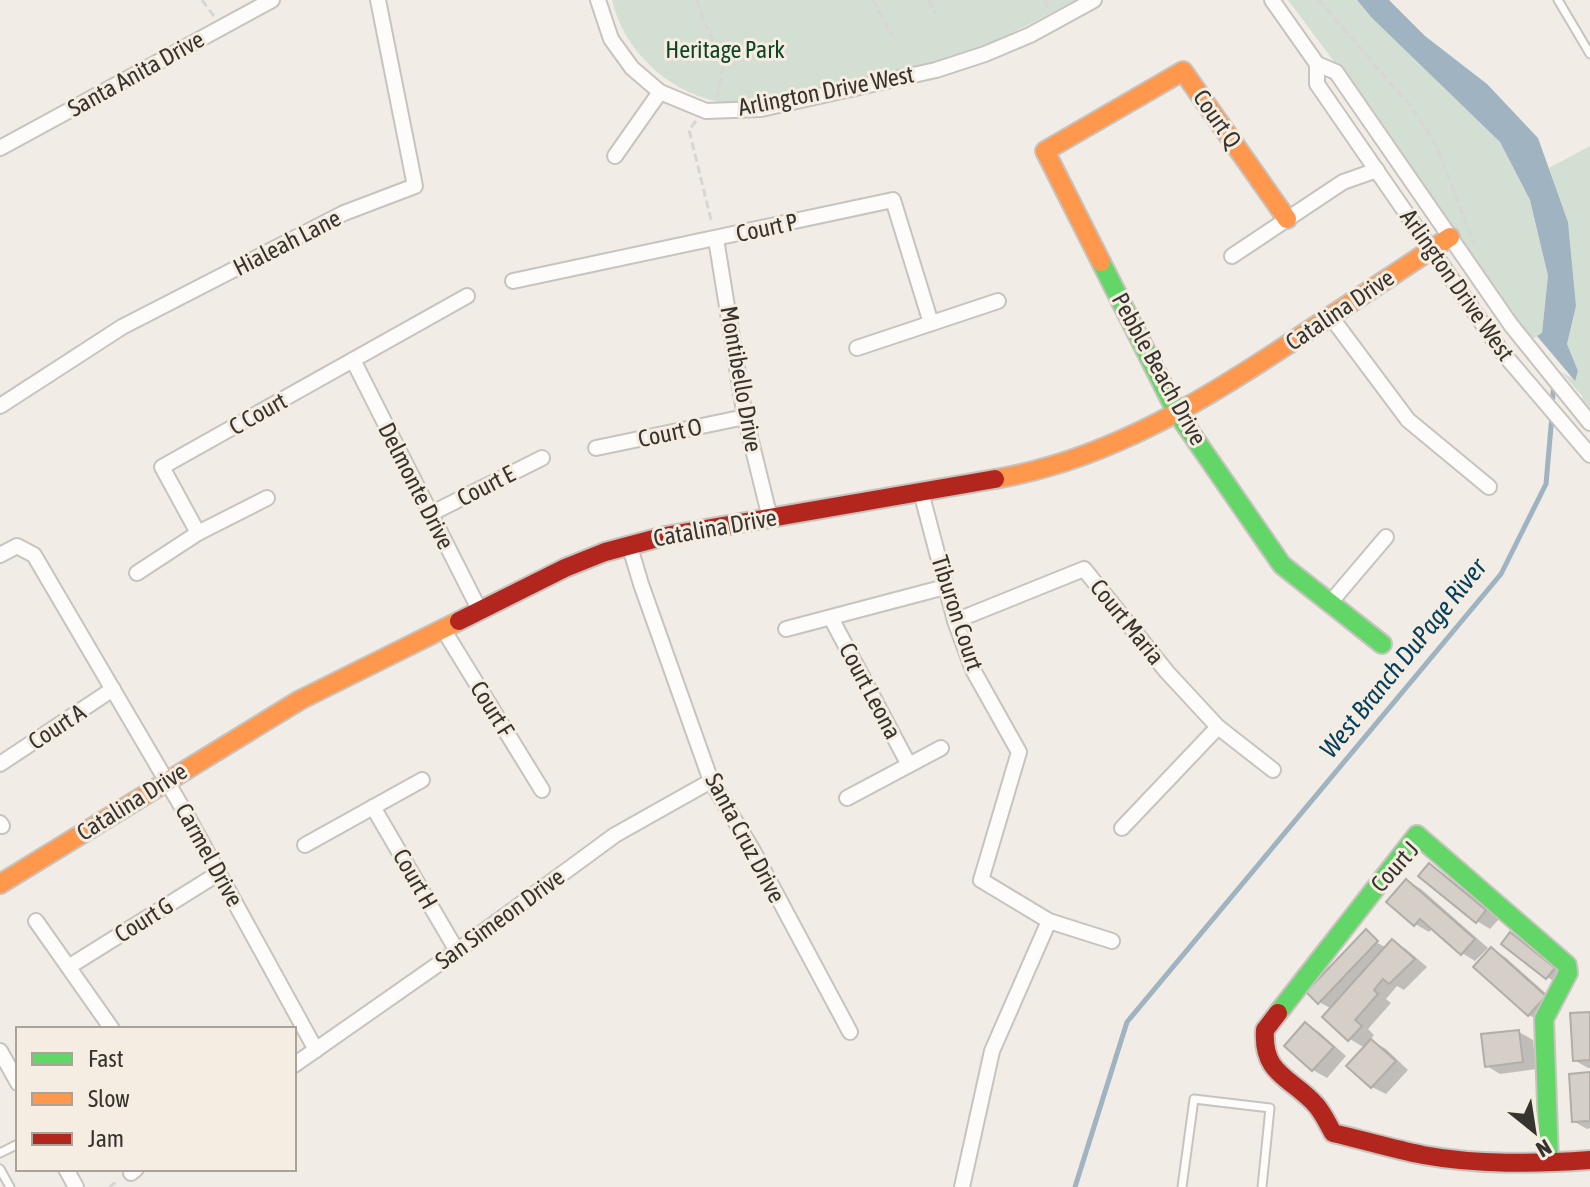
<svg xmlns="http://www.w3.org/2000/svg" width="1590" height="1187" font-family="'Asap Condensed',sans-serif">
	<rect width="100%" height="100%" fill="#f1ece6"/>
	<g fill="#d3dfd3">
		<path d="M612,0H1076C1042,17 1007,38 971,50C918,69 862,79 806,91C779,96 743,107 715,101C666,90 623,49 612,0Z"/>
		<path d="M1288,0H1357L1372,18L1500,142L1530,200L1548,276L1542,334L1526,342L1404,155Z"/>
		<path d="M1590,146V413L1579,401L1583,397L1561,372L1575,380L1578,371L1567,344L1576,306L1568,222L1549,168Z"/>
	</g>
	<path fill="#9fb3c0" d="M1357,0H1389L1425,36L1487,84L1538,138L1568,222L1576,306L1567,344L1578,371L1575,381L1537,336L1542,333L1548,276L1530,200L1500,142L1372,18Z"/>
	<g fill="#0003">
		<path d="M1429,866L1443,873L1499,919L1490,929L1477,921Z"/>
		<path d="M1407,881L1421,889L1488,948L1475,961L1462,953L1433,928L1429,932L1415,924Z"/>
		<path d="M1368,938L1385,947L1392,941L1406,949L1427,967L1404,990L1397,986L1386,999L1391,1003L1368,1029L1374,1035L1370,1040L1386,1049L1408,1070L1386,1094L1372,1087L1365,1048L1350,1039L1332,1009L1319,1002Z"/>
		<path d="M1519,940L1563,974L1556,982L1547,977Z"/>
		<path d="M1492,949L1505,957L1559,1005L1543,1023L1529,1015Z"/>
		<path d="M1590,1014V1068H1588L1574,1060Z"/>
		<path d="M1306,1024L1319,1032L1346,1056L1327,1078L1313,1070L1286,1046Z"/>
		<path d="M1519,1032L1533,1040L1536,1069L1500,1074L1487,1066Z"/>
		<path d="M1590,1074V1128L1587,1129L1573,1121Z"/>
	</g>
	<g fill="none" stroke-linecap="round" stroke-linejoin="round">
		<g stroke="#9fb3c0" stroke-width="5">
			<path d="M1552,405L1554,383"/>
			<path d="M1075,1187L1127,1022L1501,574L1546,484L1552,415"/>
		</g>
	</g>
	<g fill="#d5cfc7" stroke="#b1ada8" stroke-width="2">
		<path d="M1429,863L1486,910L1476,923L1418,876Z"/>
		<path d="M1406,879L1475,939L1461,955L1420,919L1414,926L1386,902Z"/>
		<path d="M1366,929L1378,941L1318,1004L1306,992Z"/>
		<path d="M1510,932L1555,968L1546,979L1501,944Z"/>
		<path d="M1392,939L1415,959L1389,984L1383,979L1374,990L1378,994L1355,1020L1362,1026L1348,1041L1322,1017Z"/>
		<path d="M1491,947L1546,996L1528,1016L1473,967Z"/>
		<path d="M1590,1012V1060L1573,1061L1570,1013Z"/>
		<path d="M1305,1022L1334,1047L1312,1071L1284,1046Z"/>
		<path d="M1519,1030L1523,1062L1485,1067L1481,1034Z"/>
		<path d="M1371,1039L1396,1061L1371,1088L1346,1066Z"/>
		<path d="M1590,1072V1121L1572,1122L1569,1074Z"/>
	</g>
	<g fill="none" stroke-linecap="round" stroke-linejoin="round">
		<g stroke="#c7c3be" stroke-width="11">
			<g id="lane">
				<path d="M1558,0L1590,54"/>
				<path d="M0,1153L18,1144"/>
				<path d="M0,1169L10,1187"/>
				<path d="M1182,1187L1194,1099L1270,1108L1262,1187"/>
			</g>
		</g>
		<g stroke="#c7c3be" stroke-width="18">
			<g id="street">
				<path d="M598,0L611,39L632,68L660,92L706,111L761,109L936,70L985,54L1030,35L1094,0"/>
				<path d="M1272,0L1317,64L1336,72L1511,325L1590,423"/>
				<path d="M1317,64V84L1502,352L1590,455"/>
				<path d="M0,148L272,0"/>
				<path d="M615,156L660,92"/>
				<path d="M716,239L745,417L770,518"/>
				<path d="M1232,256L1343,182L1377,170"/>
				<path d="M513,281L893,200L931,323"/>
				<path d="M1331,317L1408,420L1489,487"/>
				<path d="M857,348L998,301"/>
				<path d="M353,360L480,611"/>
				<path d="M0,406L122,327L344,213L415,186L378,0"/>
				<path d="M596,448L745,417"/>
				<path d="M921,492L955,621L973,670L1019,752L981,880L1049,921L1112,941"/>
				<path d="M430,514L542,458"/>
				<path d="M198,533L162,467L467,296"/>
				<path d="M629,544L641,584L711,781L752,849L850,1032"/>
				<path d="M0,555L17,546L34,555L190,821L316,1050"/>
				<path d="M137,573L198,533L267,498"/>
				<path d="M1330,603L1386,537"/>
				<path d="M831,618L909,765"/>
				<path d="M955,621L1084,569L1167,672L1218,727L1273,770"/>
				<path d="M443,629L542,790"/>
				<path d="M786,629L945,587"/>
				<path d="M0,764L113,689"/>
				<path d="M847,798L941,748"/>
				<path d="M373,807L457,951"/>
				<path d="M0,823L2,826"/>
				<path d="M1122,828L1218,727"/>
				<path d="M305,845L422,780"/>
				<path d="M36,921L112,1029"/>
				<path d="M70,966L219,873"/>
				<path d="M0,1051L18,1083"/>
				<path d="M294,1065L457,951L615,835L711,781"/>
				<path d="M66,1169L76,1187"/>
				<path d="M131,1173L136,1169"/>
				<path d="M962,1187L992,1051L1049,921"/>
			</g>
		</g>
		<g stroke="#c7c3be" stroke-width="22">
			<g id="fast">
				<path d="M1101,262L1177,413L1282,565L1382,644"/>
				<path d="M1278,1013L1417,835L1567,965L1568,973L1544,1019L1549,1162"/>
			</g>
		</g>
		<g stroke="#c7c3be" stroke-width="22">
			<g id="slow">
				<path d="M1101,262L1045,151L1183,71L1287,219"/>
				<path d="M995,479C1109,460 1208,398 1302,335C1352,302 1401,270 1450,237"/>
				<path d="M0,884L300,700L459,621"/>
			</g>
		</g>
		<g stroke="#c7c3be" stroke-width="22">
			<g id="jam">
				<path d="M459,621L565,568L605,552L665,536L995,479"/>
				<path d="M1278,1013L1265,1030C1262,1075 1291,1077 1316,1105C1323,1113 1328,1124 1333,1133C1363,1140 1393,1149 1423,1155C1478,1165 1534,1164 1590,1160"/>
			</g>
		</g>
		<g stroke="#d8d6d4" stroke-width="3" stroke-dasharray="8 4" stroke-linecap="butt">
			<path d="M202,0L214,16"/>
			<path d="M697,0L704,23L722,56L723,66L717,97"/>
			<path d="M873,0L893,37"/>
			<path d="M929,0L936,13"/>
			<path d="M1045,0L1049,9"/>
			<path d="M1319,0L1412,108L1436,145L1474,243"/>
			<path d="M722,56L743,42"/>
			<path d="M696,121L689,130L712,224"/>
			<path d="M109,1187L119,1180"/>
		</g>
		<use href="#lane" stroke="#fdfcfb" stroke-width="7"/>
		<use href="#street" stroke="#fdfcfb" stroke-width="14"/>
		<use href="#fast" stroke="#63d668" stroke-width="18"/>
		<use href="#slow" stroke="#ff974d" stroke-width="18"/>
		<use href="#jam" stroke="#b3261e" stroke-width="18"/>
	</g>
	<g text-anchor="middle" stroke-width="6" stroke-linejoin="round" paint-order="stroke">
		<g font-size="24" fill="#0e4529" stroke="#f5ede1">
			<text x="725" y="58">Heritage Park</text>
		</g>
		<g font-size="24" fill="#37332f" stroke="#f5ede1">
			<text transform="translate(136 74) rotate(-29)" y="8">Santa Anita Drive</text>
			<text transform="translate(826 91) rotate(-11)" y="8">Arlington Drive West</text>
			<text transform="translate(1217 119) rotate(55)" y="8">Court Q</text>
			<text transform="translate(767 228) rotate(-12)" y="8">Court P</text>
			<text transform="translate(287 243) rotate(-27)" y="8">Hialeah Lane</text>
			<text transform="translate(1457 285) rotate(55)" y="8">Arlington Drive West</text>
			<text transform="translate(1340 310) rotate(-34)" y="8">Catalina Drive</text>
			<text transform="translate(1159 369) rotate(61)" y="8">Pebble Beach Drive</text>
			<text transform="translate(741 379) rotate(80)" y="8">Montibello Drive</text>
			<text transform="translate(258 414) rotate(-29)" y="8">C Court</text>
			<text transform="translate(670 433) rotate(-12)" y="8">Court O</text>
			<text transform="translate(416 486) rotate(63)" y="8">Delmonte Drive</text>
			<text transform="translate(486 486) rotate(-27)" y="8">Court E</text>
			<text transform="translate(715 528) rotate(-10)" y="8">Catalina Drive</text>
			<text transform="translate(957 613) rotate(72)" y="8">Tiburon Court</text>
			<text transform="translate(1127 622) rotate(51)" y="8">Court Maria</text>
			<text transform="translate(870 691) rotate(62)" y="8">Court Leona</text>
			<text transform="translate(492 709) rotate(58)" y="8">Court F</text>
			<text transform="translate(57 727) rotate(-33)" y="8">Court A</text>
			<text transform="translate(132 802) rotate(-32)" y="8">Catalina Drive</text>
			<text transform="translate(745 838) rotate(62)" y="8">Santa Cruz Drive</text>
			<text transform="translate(209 855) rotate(61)" y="8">Carmel Drive</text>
			<text transform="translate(1395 867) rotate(-48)" y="8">Court J</text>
			<text transform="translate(415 879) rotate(60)" y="8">Court H</text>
			<text transform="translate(500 919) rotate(-36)" y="8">San Simeon Drive</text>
			<text transform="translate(144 920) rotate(-32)" y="8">Court G</text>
		</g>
		<g font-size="26" font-style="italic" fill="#05405e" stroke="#f5ede1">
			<text transform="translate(1403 658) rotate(-51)" y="9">West Branch DuPage River</text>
		</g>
	</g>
	<rect x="16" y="1027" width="280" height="144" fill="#f5ede1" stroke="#a9a39a" stroke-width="2"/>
	<rect x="32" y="1053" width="40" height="12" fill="#63d668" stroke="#a9a39a" stroke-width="2"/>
	<text x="88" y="1067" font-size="24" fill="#37332f">Fast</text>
	<rect x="32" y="1093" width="40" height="12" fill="#ff974d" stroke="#a9a39a" stroke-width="2"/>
	<text x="88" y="1107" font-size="24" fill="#37332f">Slow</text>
	<rect x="32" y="1133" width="40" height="12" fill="#b3261e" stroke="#a9a39a" stroke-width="2"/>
	<text x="88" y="1147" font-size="24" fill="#37332f">Jam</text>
	<g transform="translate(1534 1131) rotate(150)" stroke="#f5ede1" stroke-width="6" paint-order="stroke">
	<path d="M0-6L14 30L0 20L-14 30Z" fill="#37332f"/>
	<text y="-12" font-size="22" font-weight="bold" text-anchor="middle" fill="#37332f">N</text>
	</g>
</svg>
